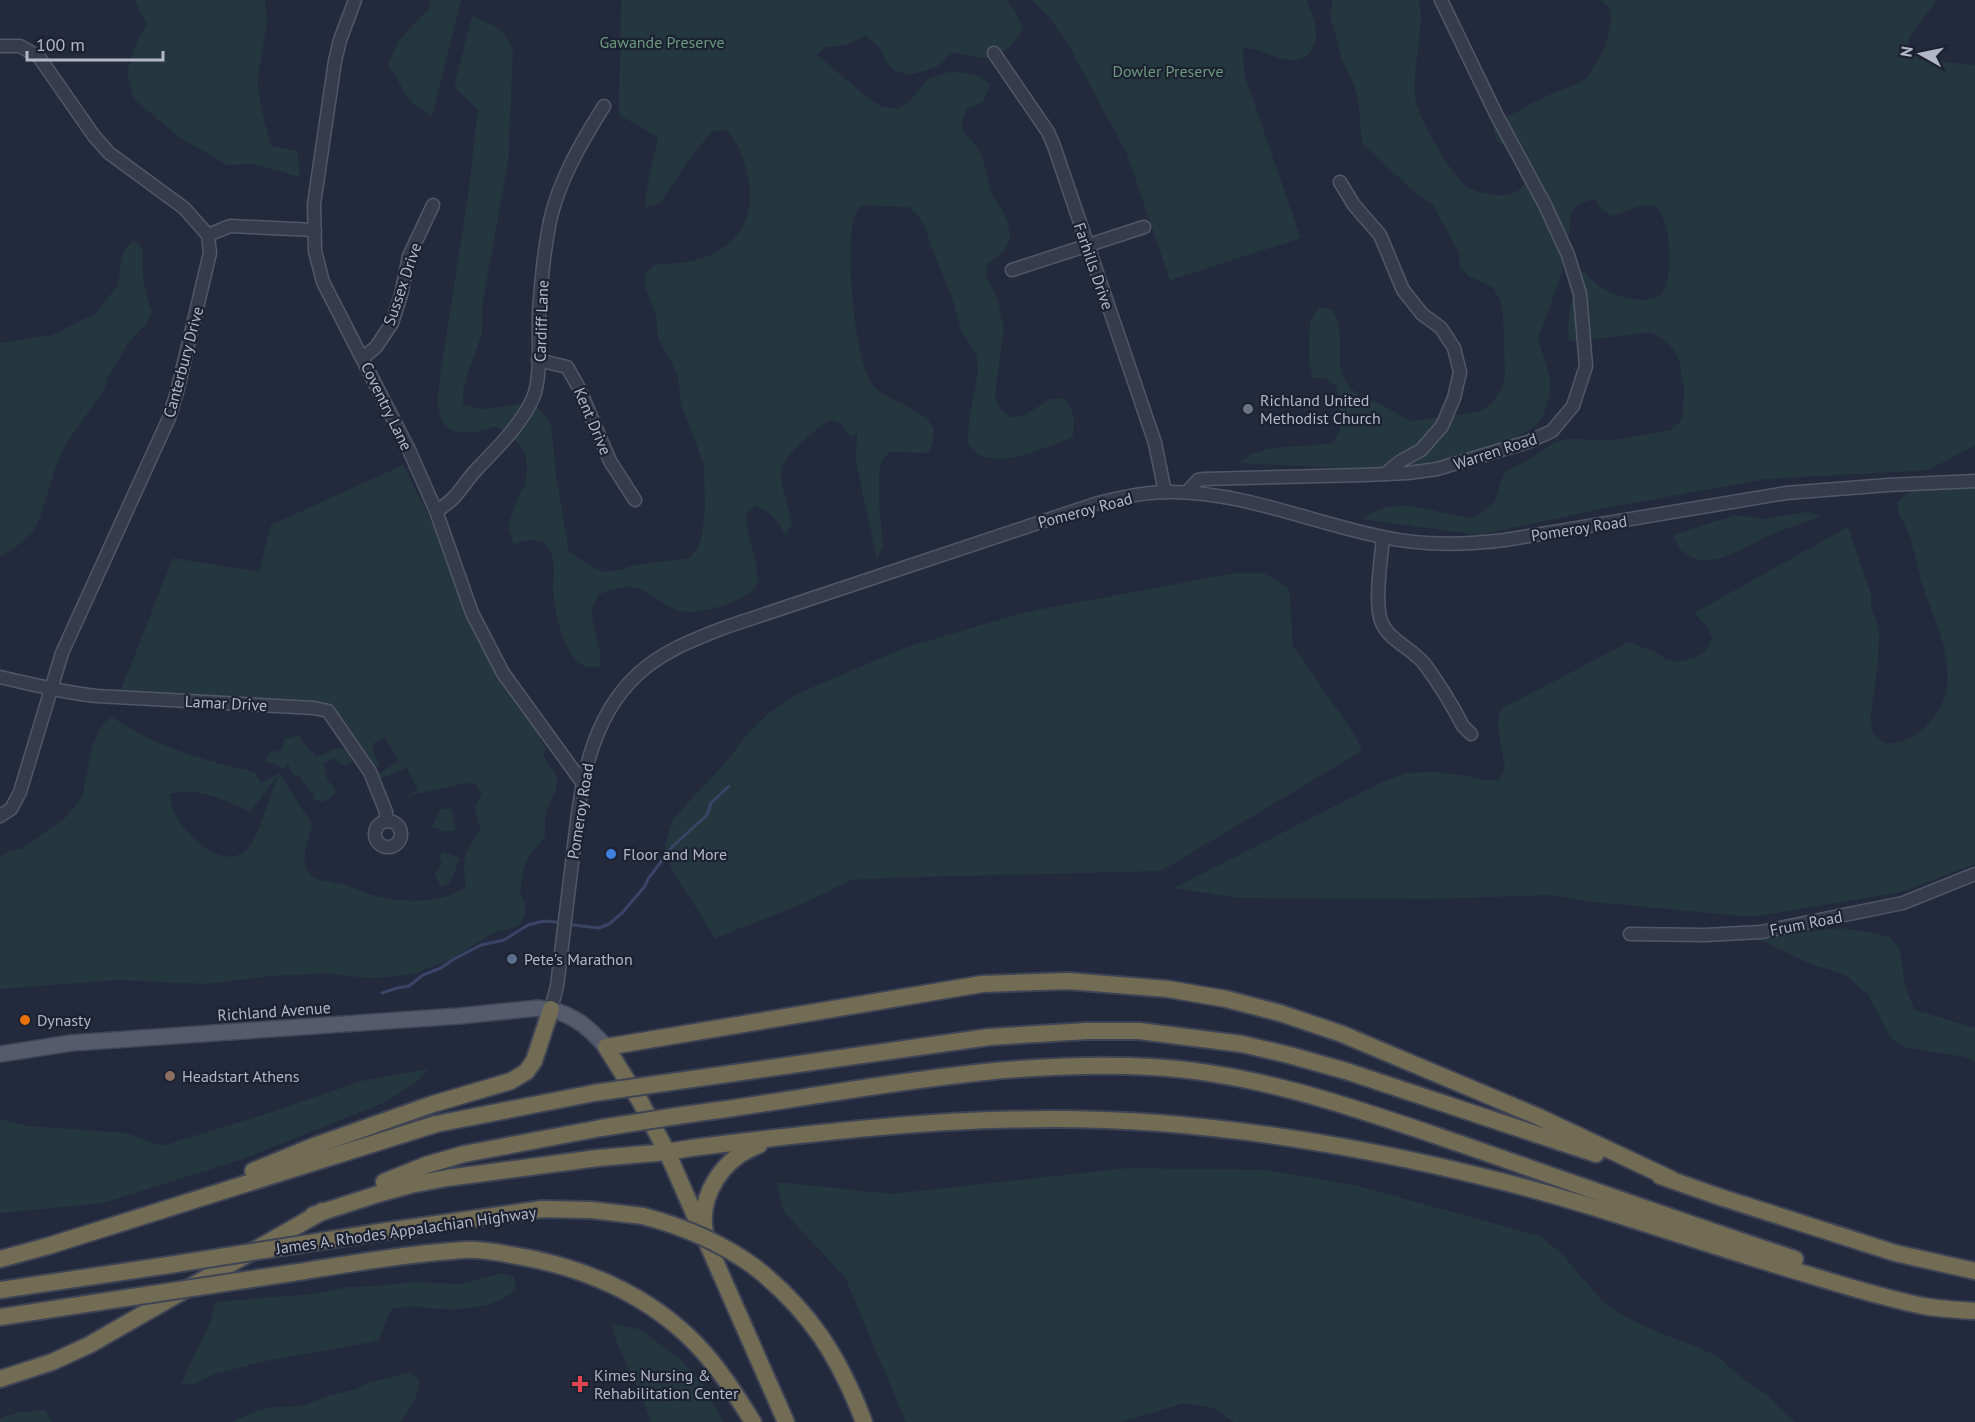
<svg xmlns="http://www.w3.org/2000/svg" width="1975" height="1422" font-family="'PT Sans',sans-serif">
	<rect width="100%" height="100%" fill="#232a3d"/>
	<g fill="#25373e" fill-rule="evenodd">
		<path d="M134,0H265L267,22L257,81L262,112L271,146L297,151L300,177L254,164L227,165L179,137L134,99L127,72L135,46L147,24Z"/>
		<path d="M431,0H461L432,117L410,101L388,64L399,40L429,9Z"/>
		<path d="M621,0H1006L1017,14L1023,30C1013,44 999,60 981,58C971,57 962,53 952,52L937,67L909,75L896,71L886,62L881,49L865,35C853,44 843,47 827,46L817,55L869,99L882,107L896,109L909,102L928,79L952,71L979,76L990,85L983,102L967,109C955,135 967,131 978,149C986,162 986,180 992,194C996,202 1003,209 1006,218C1015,241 1007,252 987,263L986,276L998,301L1004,328L995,395L1000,409L1012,418L1025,415L1050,399L1065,398C1074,411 1075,421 1073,437C1047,446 1003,470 977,453C973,450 970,446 967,443L970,414L978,372L977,356L961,330L953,299L931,246L926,229L919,216L908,207L861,205C859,208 856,213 854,217C845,246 854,367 875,388C889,401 924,409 932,426C936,434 932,445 929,453L889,452L881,462L879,476V504L883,546L877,559L856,462L857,433L850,437L842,424L830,420C818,426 787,454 782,467C778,480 789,510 792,524L785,535C778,521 772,512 756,506L745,514C748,537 757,559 758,583C756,586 753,591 749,593C732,605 694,617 674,609C661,604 651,592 638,588C625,584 609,590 598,595L592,608L593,622L600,651V667C596,667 590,668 586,667C563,658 554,609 553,588C553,576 556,562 550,551C548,547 544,544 541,541L527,540L514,544L508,526L517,500L525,485L527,471L526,457L518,443L496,426C479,432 452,440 441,419C435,407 439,389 440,377L468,196L478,110L454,87L472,16C493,26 505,27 513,51L508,162L482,306V334L471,363L463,390V405L484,409L520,404L534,405L544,414L551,426L557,481L569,552L592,567L605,572L620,570L634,565L689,558L698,548L702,535L705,507L704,464L681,404L678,375L658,338L656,315L646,289L644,275L654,265C669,263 685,264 699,259C737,248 757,217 748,178C744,158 740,144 725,129L712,132L694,152L660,203L646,207V193L658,137L619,115Z"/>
		<path d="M1032,0H1307C1310,10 1315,21 1316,31C1316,56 1300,64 1279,58C1266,54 1256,48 1243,48L1244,74L1300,236L1298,239L1170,280L1127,154L1068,44L1051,19Z"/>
		<path d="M1333,0H1419C1425,32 1412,64 1415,96C1416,115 1452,177 1468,187C1478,193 1497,197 1508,195C1513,194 1517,191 1521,189L1527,176L1526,161L1497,141L1493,127L1505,118L1544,97L1576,85L1588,76L1604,50L1608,36L1611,21L1609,7L1600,0H1937L1909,38L1908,51L1921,60L1975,65V445L1929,470L1766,479L1611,507L1478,535L1362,519C1400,492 1431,514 1471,518L1483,512L1495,501L1504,472L1530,459L1555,442L1570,439L1612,440L1656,433L1670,430L1682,420L1684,391L1679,360L1673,349L1663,339L1651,332L1595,339L1582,344L1569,340C1566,318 1573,289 1584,271C1590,278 1597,285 1605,290C1618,297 1645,304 1659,296C1675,286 1670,230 1662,216C1661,212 1656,208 1653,205L1640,206L1613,216L1602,210L1594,199L1580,203L1571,213L1567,258L1538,339L1550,378V393L1543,417L1533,428L1510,441L1456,459L1381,470L1239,463C1263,441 1302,449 1333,443L1340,431L1337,387L1326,378H1313L1309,363V334L1311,320L1319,307L1333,310L1338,323L1340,336V363L1343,376L1350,388L1361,396L1386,407L1409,421L1454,416L1483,410L1494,401L1502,388L1505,375L1503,313L1499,298L1493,287L1468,276L1459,265L1460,254L1433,205L1410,188L1362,143L1358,99L1354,85L1342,60L1330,15Z"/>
		<path d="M134,240L143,249C141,271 144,291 152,312L146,324L128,343L108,377L104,390L65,445L55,469L40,518L34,530L16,547L0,557V343L52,335L95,314L118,285L121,261L125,249Z"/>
		<path d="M403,465L546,750L542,752L557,778L556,790L545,813V837L528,857L524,868L520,892L525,904V916L518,926L493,933L451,959L416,973L391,977L366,978L328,973L271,976L207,984L117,980L0,989V857L10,851L22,849L65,818L74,808L82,797L92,746L102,725L112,717C155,747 205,761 255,772L261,783L279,773L312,824C309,839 299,859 309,873C317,883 333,881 343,884C352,886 360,892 369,894C398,903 441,905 466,887C462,858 464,852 481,829L475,807L482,794L474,783L461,784L407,796L418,790L407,768L381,779L378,774L399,761L385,737L374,743L373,751L379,765L373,770L341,718L314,703L121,690L173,558L259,572L271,525ZM278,775C271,793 259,837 247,849C222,874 182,832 172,808C171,804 171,799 170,794C194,786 228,800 250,812Z"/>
		<path d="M1936,483L1975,488V864L1901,892L1753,917L1583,901L1552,895L1431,899L1238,898L1174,888L1378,784L1406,773L1434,772L1469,776L1483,780H1499L1505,767L1499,736L1498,722L1501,709L1629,642L1655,652L1666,659L1679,662L1694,658L1706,651L1712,638L1706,625L1694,613L1848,527L1871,595V608L1876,620L1879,634L1878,664L1870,720L1873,733L1884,743C1905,743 1914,738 1929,723C1966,684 1939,632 1924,589C1918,571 1915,551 1908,532C1906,526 1902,521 1900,516C1898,512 1898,506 1897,502C1909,491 1920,486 1936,483Z"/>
		<path d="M1807,512L1821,516C1803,523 1785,529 1768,536C1742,548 1709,574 1682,551C1678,548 1676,540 1673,535L1736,515L1764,519Z"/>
		<path d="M1235,573H1264L1289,589L1293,646L1348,725L1363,750L1161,871L882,878L852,880L797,906L715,938L671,868L665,846L673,819L727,761L748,733L769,713L797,694L907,647L1026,612Z"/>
		<path d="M296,735H299L301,740L317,757C331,753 333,743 349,752L352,761C345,769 340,765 335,758L323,763L327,779L336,791L332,797L321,802L312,799L315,796L300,777L293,774L288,764L283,770L276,764L265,762L269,753L282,750L285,738H292Z"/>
		<path d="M440,809H451L456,831H444L432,827Z"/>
		<path d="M444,852L460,858L450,883L441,887L435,874L442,863L438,858Z"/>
		<path d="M1841,928L1873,933L1889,937L1900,949L1904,981L1909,997L1915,1010L1975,1028V1063L1965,1057L1903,1047L1890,1037L1868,994L1844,974L1813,965L1754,937Z"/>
		<path d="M429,1069L414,1084L383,1103L240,1160L103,1203L0,1213V1119L27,1126L126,1133L162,1146L272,1112L361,1081Z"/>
		<path d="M1128,1168L1267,1170L1326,1180L1358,1186L1540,1236L1563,1255L1601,1300L1625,1317L1653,1330L1716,1355L1743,1379L1768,1396L1795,1422H1234L1214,1408L1184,1403L1121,1422H906L845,1277L784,1212L777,1182L892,1194Z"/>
		<path d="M502,1273L514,1277L516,1289C498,1306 469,1310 444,1309C426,1309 410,1304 392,1309C386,1319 384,1330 378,1341L266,1361L215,1374L193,1384H181L210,1323L215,1302L312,1294L348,1287L376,1286L413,1282L462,1284Z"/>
		<path d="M612,1324L639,1329L679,1358L701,1381L723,1422H651L639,1390L618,1346Z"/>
		<path d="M410,1372L420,1382L416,1397L401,1422H231L259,1410L273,1407L301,1406L328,1396L356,1389L368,1383Z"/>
		<path d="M45,1410L52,1422H0V1418L21,1412Z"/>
	</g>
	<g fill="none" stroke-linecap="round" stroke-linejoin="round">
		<g stroke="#394466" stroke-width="3">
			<path d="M573,925L599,928L609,924L622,913L645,886L648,879L673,846L707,815L711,803L729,786"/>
			<path d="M382,993L397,988L409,986L423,975L441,968L454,959L481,945L504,940L528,925L544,921L556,922"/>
		</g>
		<g stroke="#525768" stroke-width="15">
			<g id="minor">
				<path d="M355,0L340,40L335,61L314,204L315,251L323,282L409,450L436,511L472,613L503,673L582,782"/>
				<path d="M0,46H20L39,57L94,136L109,153L184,208L208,235L210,253L177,392L169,418L62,653L20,792L11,809L0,816"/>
				<path d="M994,53L1048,132L1054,146L1155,443L1165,492"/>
				<path d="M1340,182L1354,205L1380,235L1403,290L1422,314L1441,328L1454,348L1460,372L1454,398L1442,426L1421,450L1401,461L1385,474"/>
				<path d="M208,235L230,226L315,230"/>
				<path d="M1012,270L1144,227"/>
				<path d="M363,358L376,347L392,323L401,295L409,256L433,205"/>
				<path d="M538,360L567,367L578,386L610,461L635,500"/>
				<path d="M1187,492L1198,480L1204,479L1363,475L1408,473L1437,469L1528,442L1552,431L1573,406L1586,366L1580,294L1568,255L1545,205L1496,114L1441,0"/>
				<path d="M436,511C458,499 461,486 477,469C497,448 521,425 533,398C542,377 538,336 539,312C541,282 544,251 550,221C559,180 582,141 604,106"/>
				<path d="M1383,537C1381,561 1376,588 1379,612C1382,640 1412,646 1426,666C1440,685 1452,705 1463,726L1471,734"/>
				<path d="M0,677C32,684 64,693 97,696L314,708L328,711L370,772L386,812V821"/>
				<circle cx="388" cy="834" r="13"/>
				<path d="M1630,934L1705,935L1761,932L1903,903L1975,874"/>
				<path d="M551,1009L557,986C562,945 567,904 572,863C580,796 585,723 638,674C663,651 695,639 726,627L1098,503C1123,497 1149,491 1174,492C1246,493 1313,523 1383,537C1423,546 1464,545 1505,540L1786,493L1888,485L1975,481"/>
			</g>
		</g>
		<g stroke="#404656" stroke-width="18">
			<path id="major" d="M0,1054L71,1043L459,1016L538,1008C568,1010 587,1025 606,1047"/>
		</g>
		<g stroke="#3f4455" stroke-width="20">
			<g id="highway">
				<path d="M671,1082L989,1037L1087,1031H1139L1242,1044L1289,1055L1346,1071L1596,1154"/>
				<path d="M683,1115C839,1095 994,1058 1152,1067C1258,1073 1358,1109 1458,1143C1570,1182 1682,1222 1795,1259"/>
				<path d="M253,1171L314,1146L433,1104L511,1081L526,1072L534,1061L551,1009"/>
				<path d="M1660,1176L1720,1197L1895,1253L1975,1271"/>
				<path d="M384,1182L426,1165L464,1154L601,1128"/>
				<path d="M313,1215L378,1194L410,1185L447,1178L598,1158L667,1152L691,1148C811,1133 931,1119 1052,1119C1203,1119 1354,1144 1500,1181C1596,1205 1689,1239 1783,1267C1829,1281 1875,1296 1923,1306C1940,1309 1958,1310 1975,1311"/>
				<path d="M386,1231L542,1209L591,1210L643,1216"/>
				<path d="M705,1233C698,1195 723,1158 759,1145"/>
				<path d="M0,1259L48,1246L436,1124L594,1093"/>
				<path d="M756,1268C811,1312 839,1357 864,1422"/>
				<path d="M292,1273C348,1264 406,1254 463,1250C479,1249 496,1252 512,1255C581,1266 648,1294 697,1345C719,1368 736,1395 753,1422"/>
				<path d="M0,1290L169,1265"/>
				<path d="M0,1317L119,1299"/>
				<path d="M0,1379L52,1362L89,1345L323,1211"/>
				<path d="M786,1422L667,1152L640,1101L606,1047L982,984L1068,981L1168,989L1226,999L1280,1013L1342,1034L1539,1117L1671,1179"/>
			</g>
		</g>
		<use href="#minor" stroke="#373c4d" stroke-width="12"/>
		<use href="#major" stroke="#555b6d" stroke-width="15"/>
		<use href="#highway" stroke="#736c54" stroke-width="16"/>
		<g stroke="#3f4455" stroke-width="20" stroke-linecap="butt">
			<g id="highway-bridge">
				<path d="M594,1093L671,1082"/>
				<path d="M601,1128L683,1115"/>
				<path d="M643,1216C685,1227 721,1242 756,1268"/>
				<path d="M169,1265L386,1231"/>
				<path d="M119,1299L292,1273"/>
			</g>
		</g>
		<use href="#highway-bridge" stroke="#736c54" stroke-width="16"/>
	</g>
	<circle fill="#6b7280" stroke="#1c2232" stroke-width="2" cx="1248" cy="409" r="6"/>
	<circle fill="#3f7fe0" stroke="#1c2232" stroke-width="2" cx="611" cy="854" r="6"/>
	<circle fill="#5c6f8a" stroke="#1c2232" stroke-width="2" cx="512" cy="959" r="6"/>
	<circle fill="#e8710a" stroke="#1c2232" stroke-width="2" cx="25" cy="1020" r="6"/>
	<circle fill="#8d6e63" stroke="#1c2232" stroke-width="2" cx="170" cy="1076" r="6"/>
	<path fill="#e0444e" stroke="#1c2232" stroke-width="2" d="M577 1375h6v6h6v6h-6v6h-6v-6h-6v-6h6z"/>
	<g text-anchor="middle" stroke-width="4.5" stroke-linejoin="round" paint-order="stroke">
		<g font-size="16" fill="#6a997d" stroke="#1c2232">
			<text x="662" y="48">Gawande Preserve</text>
			<text x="1168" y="77">Dowler Preserve</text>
		</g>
		<g font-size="16" fill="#b3b7c8" stroke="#1c2232">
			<text transform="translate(1094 266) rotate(71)" y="6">Farhills Drive</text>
			<text transform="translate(402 284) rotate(-71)" y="6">Sussex Drive</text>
			<text transform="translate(541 321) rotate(-88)" y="6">Cardiff Lane</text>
			<text transform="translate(183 362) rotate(-75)" y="6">Canterbury Drive</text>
			<text transform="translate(387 406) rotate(64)" y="6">Coventry Lane</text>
			<text transform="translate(593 421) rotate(67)" y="6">Kent Drive</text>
			<text transform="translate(1495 451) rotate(-18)" y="6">Warren Road</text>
			<text transform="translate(1085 510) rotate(-15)" y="6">Pomeroy Road</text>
			<text transform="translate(1579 528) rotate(-9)" y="6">Pomeroy Road</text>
			<text transform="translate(226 703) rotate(3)" y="6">Lamar Drive</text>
			<text transform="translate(580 811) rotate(-81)" y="6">Pomeroy Road</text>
			<text transform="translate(1806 923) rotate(-11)" y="6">Frum Road</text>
			<text transform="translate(274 1011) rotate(-4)" y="6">Richland Avenue</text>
			<text transform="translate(406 1230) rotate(-8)" y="6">James A. Rhodes Appalachian Highway</text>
		</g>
		<g font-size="16" fill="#b3b7c8" stroke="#1c2232" text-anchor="start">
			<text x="1260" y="406">Richland United<tspan x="1260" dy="18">Methodist Church</tspan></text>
			<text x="623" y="860">Floor and More</text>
			<text x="524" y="965">Pete's Marathon</text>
			<text x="37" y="1026">Dynasty</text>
			<text x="182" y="1082">Headstart Athens</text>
			<text x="594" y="1381">Kimes Nursing &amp;<tspan x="594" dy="18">Rehabilitation Center</tspan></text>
		</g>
	</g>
	<g transform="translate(1921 54) rotate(279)" stroke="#1c2232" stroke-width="4.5" paint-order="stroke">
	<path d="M0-4.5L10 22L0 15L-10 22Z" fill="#b3b7c8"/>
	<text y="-9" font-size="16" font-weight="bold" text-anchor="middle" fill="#b3b7c8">N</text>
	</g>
	<path d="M27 51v9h136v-9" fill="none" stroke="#b3b7c8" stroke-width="3"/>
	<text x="36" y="51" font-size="18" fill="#b3b7c8" stroke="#1c2232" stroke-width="4.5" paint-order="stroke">100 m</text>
</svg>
